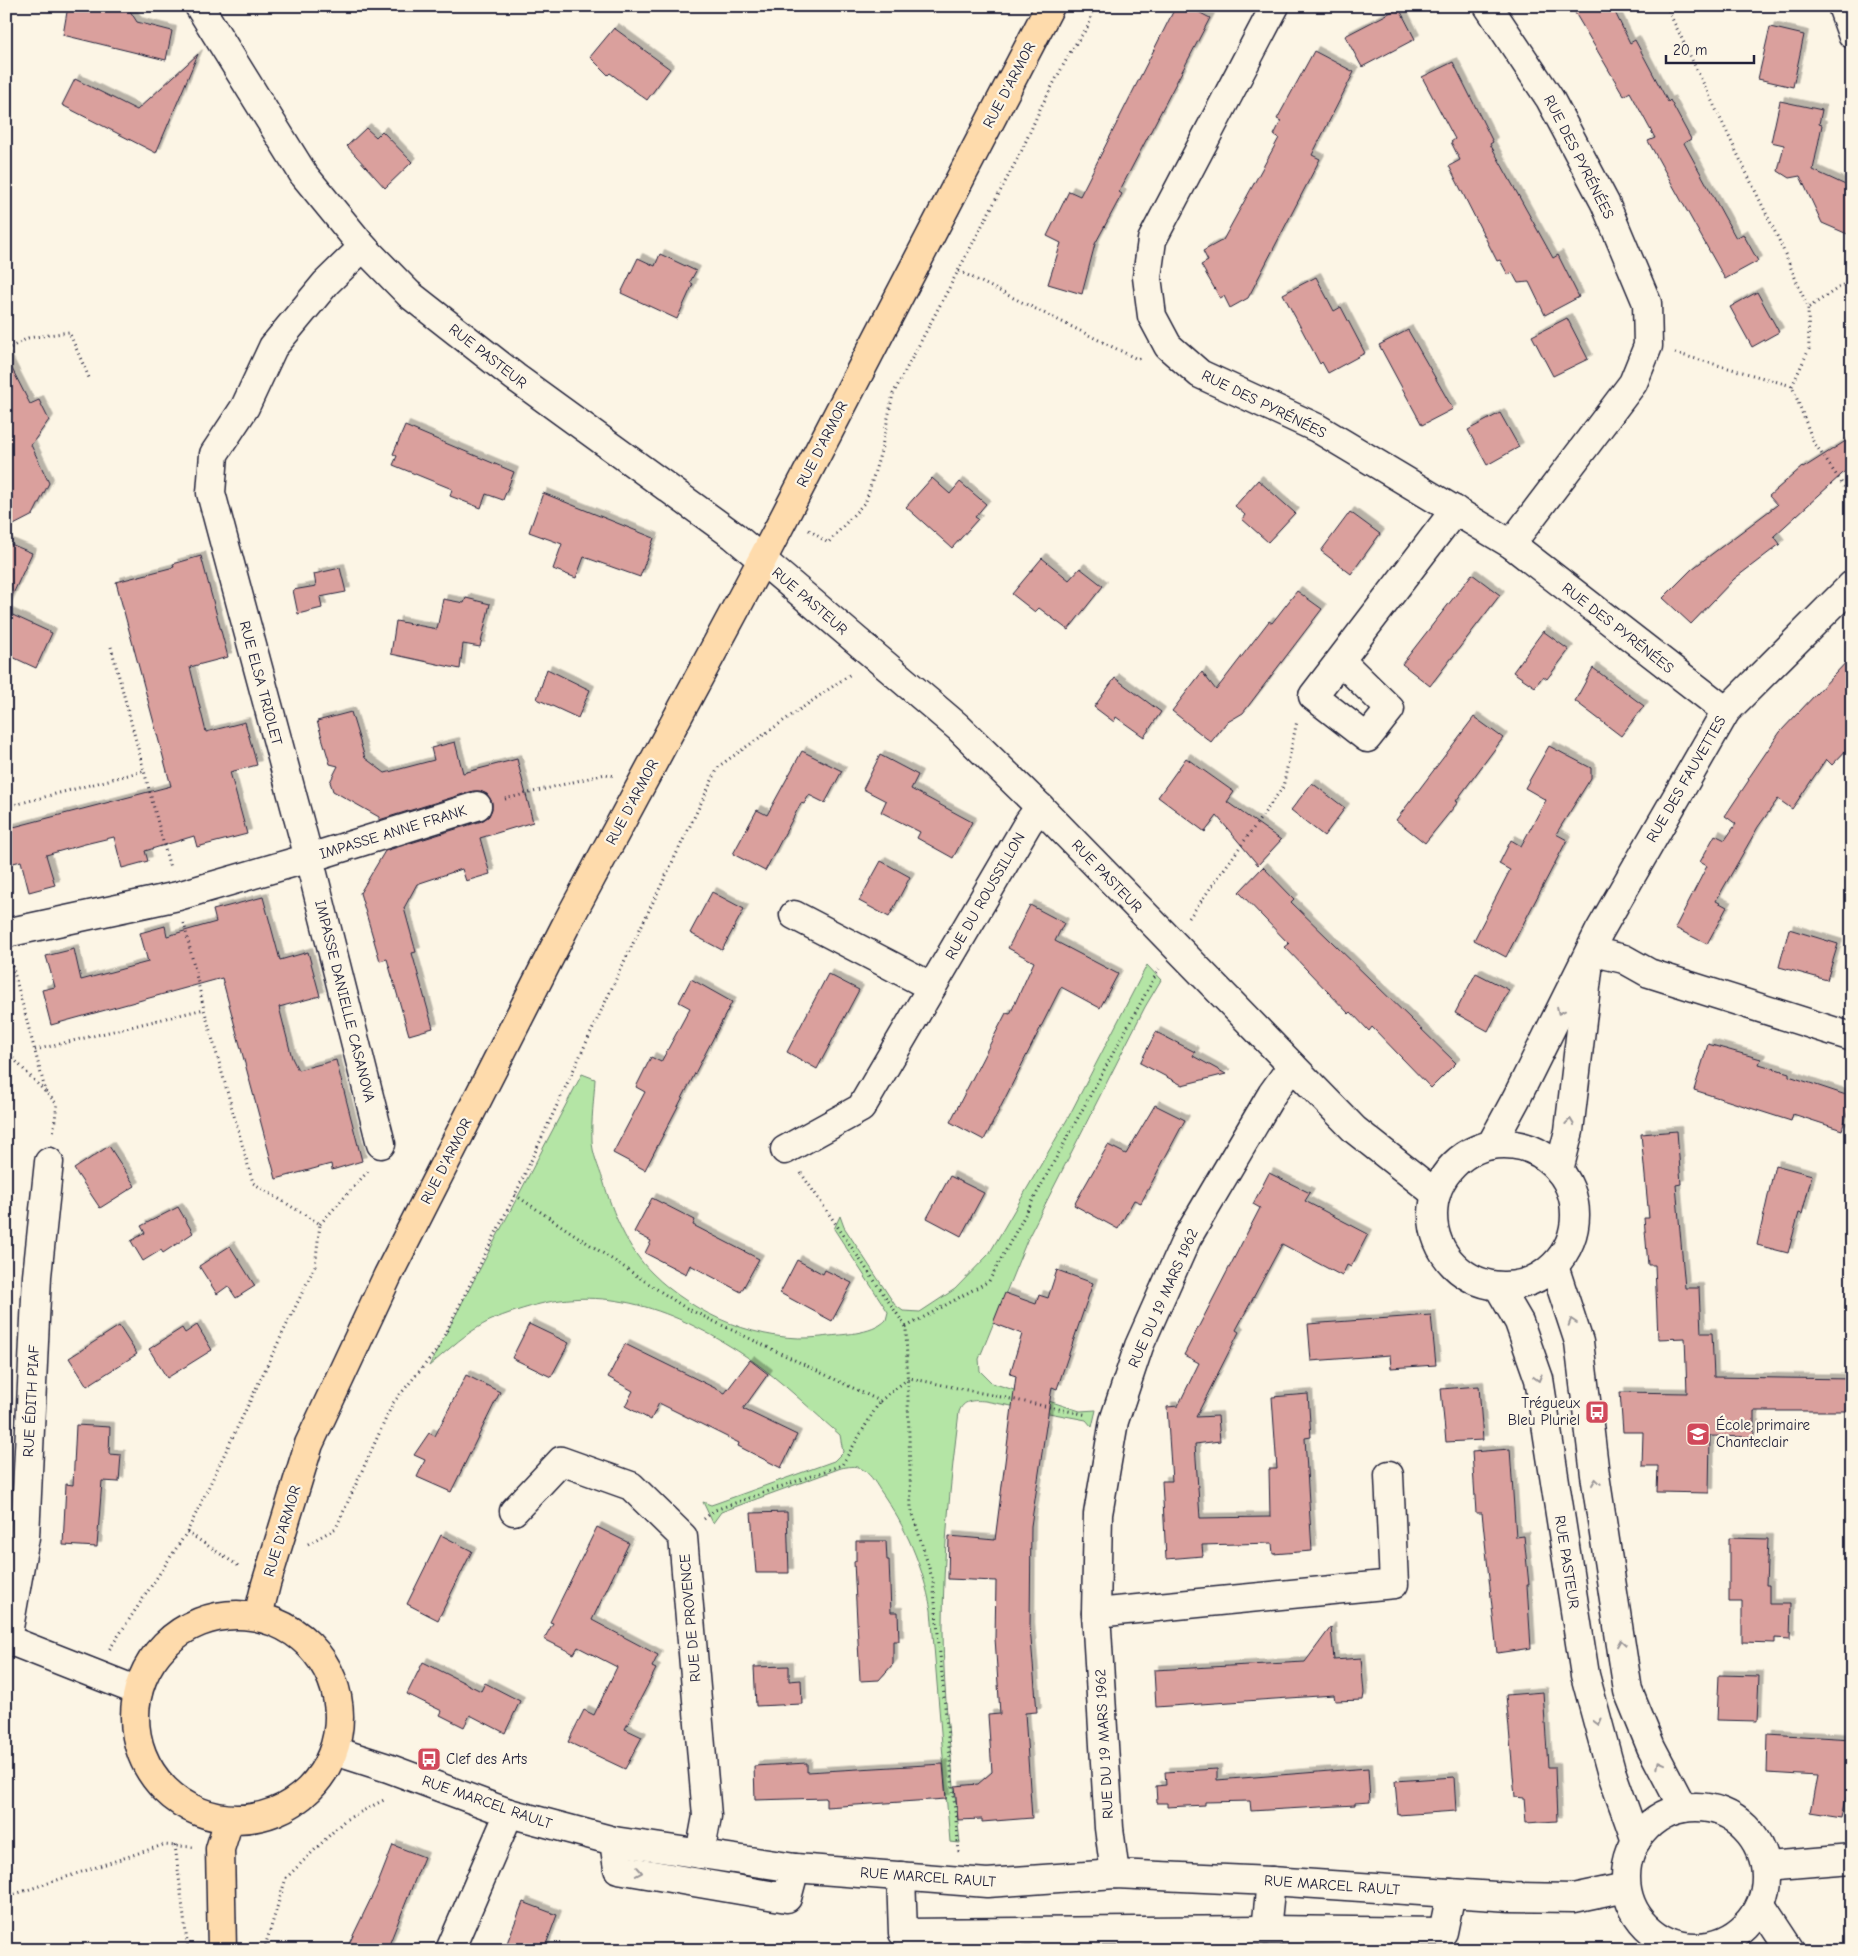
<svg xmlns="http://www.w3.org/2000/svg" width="1858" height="1956" font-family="'Comic Neue',sans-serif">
	<defs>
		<filter id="shadow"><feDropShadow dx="4.5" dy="-4.5" stdDeviation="0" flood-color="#0004"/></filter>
	</defs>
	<rect width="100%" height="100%" fill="#fcf5e5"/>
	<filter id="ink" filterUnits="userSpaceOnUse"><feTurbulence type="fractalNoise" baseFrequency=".02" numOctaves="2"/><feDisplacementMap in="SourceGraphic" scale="10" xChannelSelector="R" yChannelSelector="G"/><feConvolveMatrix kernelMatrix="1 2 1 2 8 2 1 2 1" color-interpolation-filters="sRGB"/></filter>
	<g filter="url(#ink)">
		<path fill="#b4e5a5" stroke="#6b8470" d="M1147,965L1161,980L1145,1007L1028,1238L979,1359L980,1371L992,1383L1080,1411L1096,1410L1092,1427L1086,1420L985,1401C973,1400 963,1400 959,1412C950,1484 943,1556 943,1628C943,1699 953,1772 960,1843L950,1842L931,1610C923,1566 906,1527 880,1490C875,1482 869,1472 860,1468C855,1465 847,1467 841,1468L721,1512L713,1523L703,1502L711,1505L717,1503L834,1461L843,1452L840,1435C811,1410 782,1381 750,1359C683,1314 610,1282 529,1307C512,1312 492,1318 477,1328C460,1338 445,1353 429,1366L582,1074L595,1079C594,1099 591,1120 592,1140C592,1153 599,1168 603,1180C613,1214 627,1248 652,1273C694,1315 762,1344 821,1337C841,1334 872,1335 886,1320L888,1312L834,1229L840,1216L844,1227L895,1305L903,1311L920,1312L955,1289L989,1254L1068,1118Z"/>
		<g fill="#daa09d" stroke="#22223b" filter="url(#shadow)">
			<path d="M68,6H127L137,22L172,31L166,60L63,35Z"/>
			<path d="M1176,6H1187L1210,18L1119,192L1122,194L1095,244L1082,294L1048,284L1061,243L1047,236L1069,191L1080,196Z"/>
			<path d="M1571,6H1612L1630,43L1635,40L1668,102L1670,100L1691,139L1684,143L1736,238L1743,234L1758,261L1725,279L1648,141L1655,138L1630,92L1624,96Z"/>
			<path d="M1399,8L1415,39L1362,67L1345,36Z"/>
			<path d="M1770,27L1804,35L1793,87L1758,79Z"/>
			<path d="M614,28L670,69L647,100L610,73L608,75L590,57Z"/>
			<path d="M1314,51L1354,72L1312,155L1320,159L1248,298L1230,308L1224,296L1220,298L1201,265L1208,261L1203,251L1223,240L1279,138L1274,135L1281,121L1277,119Z"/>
			<path d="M198,54L156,153L62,105L75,79L137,110Z"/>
			<path d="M1453,62L1493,142L1490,144L1553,258L1558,255L1579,297L1545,315L1529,282L1518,283L1512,272L1508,275L1500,260L1497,261L1449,166L1460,160L1451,142L1455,139L1422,77Z"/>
			<path d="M1780,101L1822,110L1819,124L1822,125L1813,170L1852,188V236L1822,223L1800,176L1789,178L1778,171L1784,145L1771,142Z"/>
			<path d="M366,128L376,137L382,131L412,162L385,188L347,146Z"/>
			<path d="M660,254L696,271L690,282L693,284L677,319L621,293L638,258L655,266Z"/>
			<path d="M1316,277L1334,311L1341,307L1365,353L1328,373L1322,362L1320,364L1283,294Z"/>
			<path d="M1757,292L1779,332L1752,347L1730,307Z"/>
			<path d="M1567,318L1588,359L1553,376L1532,336Z"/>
			<path d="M1408,330L1453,409L1422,425L1379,345Z"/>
			<path d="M6,357L30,404L39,400L49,420L31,445L49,483L33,515L6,529Z"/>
			<path d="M1500,413L1519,447L1487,465L1468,430Z"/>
			<path d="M405,426L514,472L503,500L486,494L481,508L450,496L452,489L393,465L397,456L393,454Z"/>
			<path d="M1852,437V465L1774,536L1780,544L1734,579L1691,624L1663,598L1692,569L1777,505L1769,496L1802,467L1803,468Z"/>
			<path d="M932,478L950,494L960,482L986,504L975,517L978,519L952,548L906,507Z"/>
			<path d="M1258,480L1295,513L1268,542L1242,519L1245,515L1235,506Z"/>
			<path d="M543,493L654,538L640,577L584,557L576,578L553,569L562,544L529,532Z"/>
			<path d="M1350,512L1380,534L1351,574L1321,551Z"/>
			<path d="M6,542L32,553L6,609Z"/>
			<path d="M201,556L228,657L190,667L206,732L245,722L257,765L230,772L247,834L197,847L194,836L145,851L148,861L122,868L114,837L85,844L46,855L55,885L29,892L21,861L6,865V829L171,786L116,582L174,567L173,564Z"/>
			<path d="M1042,558L1069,580L1080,568L1103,586L1068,630L1039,608L1035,612L1012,594Z"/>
			<path d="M340,568L346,592L320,597L322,608L298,614L293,590L316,586L314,574Z"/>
			<path d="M1472,574L1500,595L1430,686L1402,664Z"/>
			<path d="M1297,591L1322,609L1243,713L1226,723L1211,742L1172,711L1202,672L1216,690L1269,621L1272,623Z"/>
			<path d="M466,598L490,604L480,647L463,644L460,669L391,654L396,621L437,629L443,599L464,603Z"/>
			<path d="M6,612L52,633L36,668L6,654Z"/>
			<path d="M1543,631L1569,650L1547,679L1543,676L1535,687L1513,672Z"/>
			<path d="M1852,656V744L1832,765L1826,759L1792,809L1778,799L1758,827L1716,901L1727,907L1707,944L1675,928L1707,866L1700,862L1715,835L1725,840L1736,824L1725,816L1749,780L1748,779L1780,732Z"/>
			<path d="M1593,668L1644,706L1621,736L1575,701Z"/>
			<path d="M547,669L590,690L578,718L537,699Z"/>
			<path d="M1115,678L1161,712L1144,737L1116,717L1114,722L1094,707Z"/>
			<path d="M351,712L365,758L385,773L434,760L431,748L455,742L463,773L517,759L533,822L480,838L490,874L466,881L462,869L417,884L404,908L416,952L412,953L433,1028L409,1035L387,959L380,961L360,893L385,851L482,821L489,816L492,809V802L487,794L480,791H473L379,820V817L333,791L330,782L338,766L330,764L317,721Z"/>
			<path d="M1474,717L1503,738L1456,801L1458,802L1425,843L1396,820Z"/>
			<path d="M1549,746L1591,768V778L1556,834L1567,840L1506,957L1474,940L1510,870L1499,864L1511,840L1521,846L1546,800L1525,788Z"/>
			<path d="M802,751L842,771L825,803L809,795L804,804L801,803L765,871L733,854L757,810L767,815Z"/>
			<path d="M880,755L918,775L911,789L972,822L953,858L917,838L920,832L881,812L886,801L863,789Z"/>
			<path d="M1186,758L1234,792L1227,802L1281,840L1258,865L1217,816L1205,832L1158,797Z"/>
			<path d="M1312,783L1345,808L1324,836L1291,810Z"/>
			<path d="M881,861L910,877L889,917L859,901Z"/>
			<path d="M1263,867L1294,899L1291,902L1456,1063L1431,1088L1372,1027L1369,1031L1351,1012L1349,1014L1285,947L1289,944L1239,892Z"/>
			<path d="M712,892L744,909L722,950L690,933Z"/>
			<path d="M263,897L280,960L308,952L320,996L279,1007L292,1058L298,1070L336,1060L362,1161L332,1170L331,1164L276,1179L222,978L51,1025L42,990L55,987L46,956L74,949L81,980L148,962L140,933L165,926L167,936L216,922L213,910Z"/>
			<path d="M1030,905L1064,923L1055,941L1118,974L1100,1008L1061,987L984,1140L950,1122L1006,1013L1010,1014L1034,962L1008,948Z"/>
			<path d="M1789,929L1838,944L1827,980L1779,967Z"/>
			<path d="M1476,973L1509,990L1488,1031L1455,1013Z"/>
			<path d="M828,974L859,990L817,1069L787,1052Z"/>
			<path d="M691,979L732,1002L645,1170L613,1153L645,1092L636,1087L651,1057L661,1062L690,1008L679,1002Z"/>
			<path d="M1156,1032L1195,1052L1193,1056L1226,1074L1182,1085L1140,1063Z"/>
			<path d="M1708,1044L1761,1059L1759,1064L1789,1073V1076L1852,1097L1842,1130L1793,1114L1791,1121L1694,1090Z"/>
			<path d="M1155,1105L1185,1120L1141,1203L1134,1200L1118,1229L1074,1205L1108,1145L1126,1154Z"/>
			<path d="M1677,1131L1681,1184L1676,1185L1685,1288H1699L1701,1333H1712L1714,1377L1852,1379V1411H1754V1437L1710,1436L1709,1493L1657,1492L1658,1466H1642L1643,1432H1623L1620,1392L1687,1393L1685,1338L1658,1339L1655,1265H1648L1644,1218H1649L1641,1134Z"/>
			<path d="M109,1146L135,1186L100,1208L74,1169Z"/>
			<path d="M1775,1165L1812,1175L1802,1214L1799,1213L1788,1253L1757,1245Z"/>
			<path d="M1269,1173L1310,1193L1305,1201L1368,1234L1351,1267L1347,1265L1342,1276L1282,1244L1236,1330L1239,1332L1196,1417L1218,1416L1220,1441L1195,1444L1200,1518L1270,1517L1269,1469H1277L1272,1397L1308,1394L1311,1437L1305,1438L1312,1551L1273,1554L1272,1543L1202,1545L1203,1556L1166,1559L1162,1481H1172L1167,1407L1178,1406L1199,1363L1184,1355L1260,1208L1253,1204Z"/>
			<path d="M950,1176L984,1193L961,1236L927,1218Z"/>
			<path d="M652,1198L695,1220L693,1225L759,1259L741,1292L690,1265L686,1274L645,1253L651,1241L634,1232Z"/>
			<path d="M178,1207L193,1233L163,1253L161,1250L143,1261L131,1241L145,1233L141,1226Z"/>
			<path d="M230,1246L255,1286L236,1298L228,1286L217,1294L199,1266Z"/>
			<path d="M797,1260L823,1274L825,1270L852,1283L832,1321L780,1293Z"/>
			<path d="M1057,1270L1093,1283L1057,1389L1052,1387L1031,1526L1030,1627L1037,1712L1025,1713L1032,1818L982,1822V1819L958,1820L955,1786L978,1784L992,1772L988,1715L1000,1714L995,1638L996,1581L948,1579L949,1536L995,1540L1016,1376L1010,1374L1022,1334L993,1323L1005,1293L1036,1304L1039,1295L1048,1298Z"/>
			<path d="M1431,1315L1436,1365L1391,1368L1390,1355L1311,1361L1308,1324Z"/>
			<path d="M529,1324L569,1343L551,1377L512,1358Z"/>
			<path d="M197,1325L212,1350L167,1378L149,1349L182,1328L185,1333Z"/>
			<path d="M119,1326L137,1354L87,1386L69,1358Z"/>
			<path d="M625,1344L725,1393L750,1360L768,1374L743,1409L797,1435L781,1468L738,1446L739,1443L659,1403L651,1420L625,1406L633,1391L608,1377Z"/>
			<path d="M466,1375L500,1392L451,1492L417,1477L425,1460L414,1455L429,1433L435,1436Z"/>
			<path d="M1479,1386L1483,1440L1446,1442L1441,1389Z"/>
			<path d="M76,1425L110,1427L109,1454L121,1455L119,1482L102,1481L97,1547L63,1545L66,1484L73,1485Z"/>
			<path d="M1510,1449L1516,1537L1524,1536L1529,1585H1527L1531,1648L1497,1653L1482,1513H1476L1472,1452Z"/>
			<path d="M787,1512L789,1573H756L751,1513Z"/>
			<path d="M597,1527L629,1543L592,1620L658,1655L652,1667L656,1669L625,1729L642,1737L625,1769L568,1742L584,1710L594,1715L617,1667L578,1647L574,1654L544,1639L553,1623L550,1622Z"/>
			<path d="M441,1535L472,1551L438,1620L407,1604Z"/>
			<path d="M1729,1538L1768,1539L1766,1585H1769V1604H1791L1790,1639L1775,1638V1643L1742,1642V1602H1729Z"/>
			<path d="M856,1541H886L887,1560H889L891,1612H898L899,1641H893V1664L879,1680L860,1681L854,1562L856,1561Z"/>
			<path d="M1331,1627L1334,1660L1361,1658L1364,1693L1363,1700L1335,1701L1334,1695L1156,1707L1154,1670L1305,1662Z"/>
			<path d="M423,1662L481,1691L485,1683L520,1701L505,1733L470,1715L464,1727L440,1715L442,1711L407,1694Z"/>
			<path d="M789,1666V1681L801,1680L802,1704L756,1706L754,1667Z"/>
			<path d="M1719,1675L1759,1676L1757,1721L1717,1720Z"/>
			<path d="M1543,1692L1548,1767H1555L1557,1821L1526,1823L1524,1798L1515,1797L1506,1695Z"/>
			<path d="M1768,1734L1852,1739V1789L1848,1788L1842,1817L1810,1812L1817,1776L1767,1773Z"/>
			<path d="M807,1763V1772L943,1764L946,1799L826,1807V1798L755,1800L754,1766Z"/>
			<path d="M1368,1768L1370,1802L1355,1803V1805L1251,1811L1250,1801L1205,1802V1805L1167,1807V1803H1157L1156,1786L1166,1785L1165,1772L1217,1769V1780Z"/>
			<path d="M1454,1777L1456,1811L1398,1815L1395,1781Z"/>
			<path d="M393,1845L424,1857L387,1950H346L377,1886Z"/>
			<path d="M523,1902L557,1915L544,1950H507L509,1944L507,1943Z"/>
		</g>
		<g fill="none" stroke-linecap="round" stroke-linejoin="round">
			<g stroke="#22223b" stroke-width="31">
				<g id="minor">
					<path d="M199,6L304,175L363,247L409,294L515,377L734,536L958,727L1040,807L1355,1130L1436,1194"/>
					<path d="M1275,6L1152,240L1147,277L1152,316L1168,346L1200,374L1317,428L1511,544L1726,711"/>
					<path d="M1488,6L1550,99L1605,203L1647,303L1648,346L1633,383L1511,544"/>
					<path d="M1842,6L1852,34"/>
					<path d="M1341,661L1390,709L1367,738L1313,696L1455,510"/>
					<path d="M794,915L932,987"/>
					<path d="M6,933L178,896L309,858L211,493L214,454L245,407L273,347L326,283L363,247"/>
					<path d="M1590,951L1624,959L1649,973L1852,1037"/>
					<path d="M381,1144L309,858L477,806"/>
					<circle cx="1504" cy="1215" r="71"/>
					<path d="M1491,1145L1516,1099L1599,932L1726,711L1852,585"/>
					<path d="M785,1150L861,1108L1028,823L1040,807"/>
					<path d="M1559,1170L1569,1131L1588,970"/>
					<path d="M1554,1266L1579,1342L1595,1475L1628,1691L1651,1747L1683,1808"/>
					<path d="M1498,1286L1519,1322L1539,1379L1585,1675L1611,1771L1636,1841"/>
					<path d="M514,1511L561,1461L631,1486L683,1537L707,1816L700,1854"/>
					<path d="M1096,1613L1394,1584L1389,1475"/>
					<path d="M6,1639L138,1691"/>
					<path d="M7,1639L25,1537L37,1276L49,1162"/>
					<path d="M335,1751L388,1768L509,1813L614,1841L795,1868L987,1883L1115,1874L1271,1881L1510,1897L1574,1898L1626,1887"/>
					<circle cx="1696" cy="1877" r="70"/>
					<path d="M614,1841L618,1869L787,1898L795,1868"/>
					<path d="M1766,1866L1852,1859"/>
					<path d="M1115,1874L1109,1828L1096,1613L1098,1514L1114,1421L1139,1346L1187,1238L1272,1094L1292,1066"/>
					<path d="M901,1876L903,1933L1266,1930L1443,1932L1451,1893"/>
					<path d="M1761,1906L1790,1950"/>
					<path d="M1266,1930L1271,1881"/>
					<path d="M450,1950L509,1813"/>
				</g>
			</g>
			<g stroke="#22223b" stroke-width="31">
				<g id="major">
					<circle cx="237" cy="1717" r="102"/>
					<path d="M258,1616L266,1584L309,1444L388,1275L568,921L762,560L1050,6"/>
					<path d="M222,1950L220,1849L229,1820"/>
				</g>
			</g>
			<g stroke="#22223b" stroke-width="3" stroke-dasharray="1 4" stroke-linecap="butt">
				<path d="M1666,6L1779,240L1808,308L1852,279"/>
				<path d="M959,271L1137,359L1142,357"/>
				<path d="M6,350L28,338L69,332L90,380"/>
				<path d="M1675,353L1792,386L1813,441L1852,498"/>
				<path d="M1792,386L1809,349L1808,308"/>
				<path d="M809,530L828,543L866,501L881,451L893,394L1022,150L1041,107L1072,49L1089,25L1093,6"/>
				<path d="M111,647L170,868"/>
				<path d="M505,799L605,774L615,776"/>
				<path d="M6,807L143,771"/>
				<path d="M1189,918L1283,787L1297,721"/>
				<path d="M184,923L204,1009"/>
				<path d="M11,961L46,1093"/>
				<path d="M35,1050L204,1009L253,1183L320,1224L315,1266L187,1532L109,1650"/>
				<path d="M6,1051L57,1104L53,1135"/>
				<path d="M801,1173L906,1327L911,1508L933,1581L959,1852"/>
				<path d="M515,1195L684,1307L880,1401L909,1378L1088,1415"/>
				<path d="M320,1224L370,1169"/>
				<path d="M906,1327L989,1281L1159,969"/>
				<path d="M704,1519L715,1510L842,1465L880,1401"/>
				<path d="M187,1532L240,1567"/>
				<path d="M308,1544L336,1528L393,1403L437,1350L515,1195L624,962L719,766L852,673"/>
				<path d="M175,1845L188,1950"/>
				<path d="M6,1891L12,1895L163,1845L193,1847"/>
				<path d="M264,1950L286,1878L345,1820L384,1800V1797"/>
			</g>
			<use href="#minor" stroke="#fcf5e5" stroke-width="28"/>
			<use href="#major" stroke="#fedbac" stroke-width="28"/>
		</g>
		<defs><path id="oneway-chevron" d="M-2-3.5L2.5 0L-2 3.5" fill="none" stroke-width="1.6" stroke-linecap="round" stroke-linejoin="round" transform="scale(1.25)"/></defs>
		<g stroke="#9a9698">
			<use href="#oneway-chevron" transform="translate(1560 1011) rotate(116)"/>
			<use href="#oneway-chevron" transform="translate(1570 1122) rotate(-83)"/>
			<use href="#oneway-chevron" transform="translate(1572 1322) rotate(-108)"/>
			<use href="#oneway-chevron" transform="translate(1538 1378) rotate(75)"/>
			<use href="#oneway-chevron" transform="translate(1596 1482) rotate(-98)"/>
			<use href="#oneway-chevron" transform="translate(1621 1643) rotate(-99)"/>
			<use href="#oneway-chevron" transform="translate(1598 1722) rotate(75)"/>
			<use href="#oneway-chevron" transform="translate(1660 1764) rotate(-118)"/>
			<use href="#oneway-chevron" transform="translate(639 1872) rotate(10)"/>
		</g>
	</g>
	<defs>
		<g id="bus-square" transform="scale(1.25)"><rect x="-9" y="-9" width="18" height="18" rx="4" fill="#d1495b" stroke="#fcf5e5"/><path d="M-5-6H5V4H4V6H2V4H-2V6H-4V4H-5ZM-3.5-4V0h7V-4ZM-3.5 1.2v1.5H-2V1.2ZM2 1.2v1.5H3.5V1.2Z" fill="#fff"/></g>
		<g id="school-square" transform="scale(1.25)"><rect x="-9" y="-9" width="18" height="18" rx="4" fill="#d1495b" stroke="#fcf5e5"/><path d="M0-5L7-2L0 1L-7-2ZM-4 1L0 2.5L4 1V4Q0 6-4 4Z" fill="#fff"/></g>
	</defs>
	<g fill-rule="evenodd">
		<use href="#bus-square" x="1597" y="1412"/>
		<use href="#school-square" x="1698" y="1434"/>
		<use href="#bus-square" x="429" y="1759"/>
	</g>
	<g text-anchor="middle" stroke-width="4.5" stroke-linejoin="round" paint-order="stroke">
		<g font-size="15" fill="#22223b" stroke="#fcf5e5">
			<text transform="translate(1009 85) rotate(-62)" y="5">RUE D'ARMOR</text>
			<text transform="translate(1579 157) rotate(63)" y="5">RUE DES PYRÉNÉES</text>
			<text transform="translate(488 356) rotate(38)" y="5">RUE PASTEUR</text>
			<text transform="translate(1264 404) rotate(26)" y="5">RUE DES PYRÉNÉES</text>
			<text transform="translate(822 444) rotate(-63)" y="5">RUE D'ARMOR</text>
			<text transform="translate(810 601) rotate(41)" y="5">RUE PASTEUR</text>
			<text transform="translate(1618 628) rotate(38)" y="5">RUE DES PYRÉNÉES</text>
			<text transform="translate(261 683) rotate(75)" y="5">RUE ELSA TRIOLET</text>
			<text transform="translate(1686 779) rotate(-60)" y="5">RUE DES FAUVETTES</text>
			<text transform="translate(632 802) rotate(-62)" y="5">RUE D'ARMOR</text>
			<text transform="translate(393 832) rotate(-17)" y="5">IMPASSE ANNE FRANK</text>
			<text transform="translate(1107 876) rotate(46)" y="5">RUE PASTEUR</text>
			<text transform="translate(985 896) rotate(-60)" y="5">RUE DU ROUSSILLON</text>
			<text transform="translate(345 1001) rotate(76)" y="5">IMPASSE DANIELLE CASANOVA</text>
			<text transform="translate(446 1161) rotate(-63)" y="5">RUE D'ARMOR</text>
			<text transform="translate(1163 1298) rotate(-66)" y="5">RUE DU 19 MARS 1962</text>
			<text transform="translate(31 1401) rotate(-87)" y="5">RUE ÉDITH PIAF</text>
			<text transform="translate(282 1531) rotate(-73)" y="5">RUE D'ARMOR</text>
			<text transform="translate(1567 1562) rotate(81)" y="5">RUE PASTEUR</text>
			<text transform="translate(690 1618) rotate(-95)" y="5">RUE DE PROVENCE</text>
			<text transform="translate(1104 1744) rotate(-93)" y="5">RUE DU 19 MARS 1962</text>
			<text transform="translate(487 1802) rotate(19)" y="5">RUE MARCEL RAULT</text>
			<text transform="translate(928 1877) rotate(4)" y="5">RUE MARCEL RAULT</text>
			<text transform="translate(1332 1885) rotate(4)" y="5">RUE MARCEL RAULT</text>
		</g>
		<g font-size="15" fill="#22223b" stroke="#fcf5e5" text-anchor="start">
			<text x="1580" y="1408" text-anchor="end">Trégueux<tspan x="1580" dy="17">Bleu Pluriel</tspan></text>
			<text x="1716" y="1430">École primaire<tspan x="1716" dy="17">Chanteclair</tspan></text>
			<text x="446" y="1764">Clef des Arts</text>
		</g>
	</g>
	<rect width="1858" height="1956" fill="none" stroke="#fcf5e5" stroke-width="25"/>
	<rect x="12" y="12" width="1833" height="1931" fill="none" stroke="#22223b" stroke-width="2" filter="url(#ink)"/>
	<path d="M1666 55v8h88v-8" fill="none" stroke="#22223b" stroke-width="2.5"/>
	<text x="1673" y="55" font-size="15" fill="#22223b" stroke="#fcf5e5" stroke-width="4" paint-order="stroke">20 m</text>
</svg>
